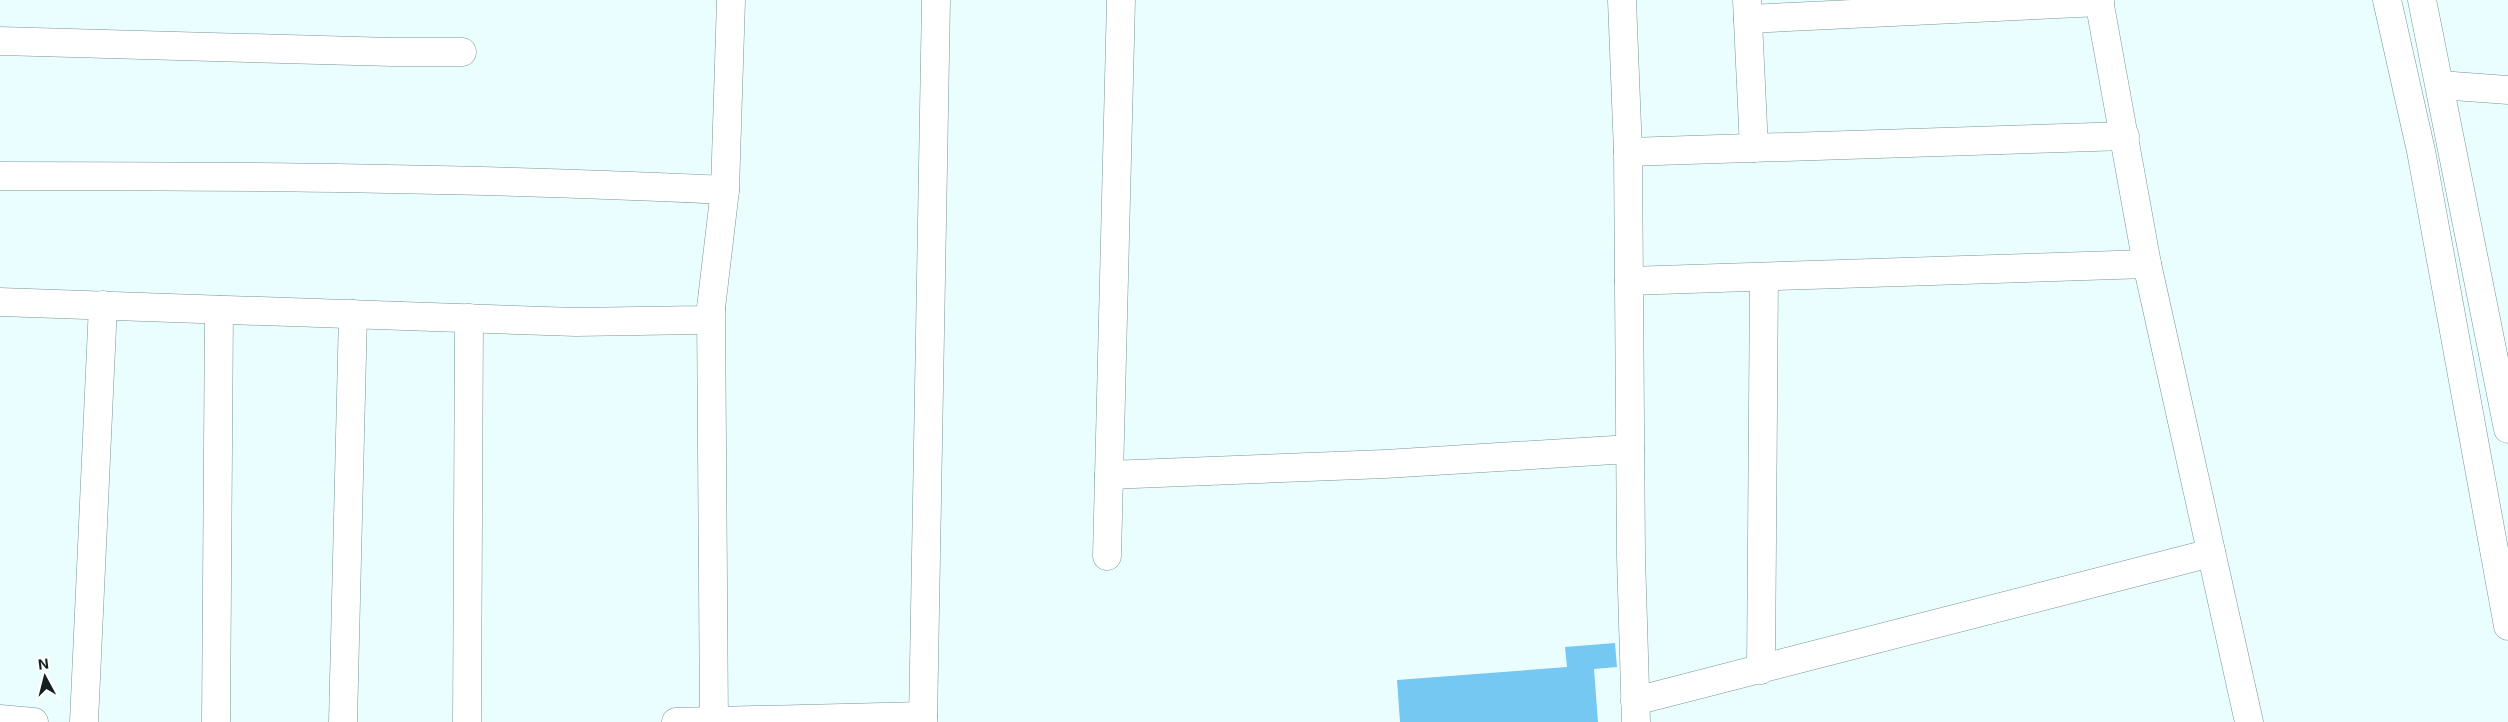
<svg xmlns="http://www.w3.org/2000/svg" width="2508" height="722" font-family="Inter,sans-serif">
	<rect width="100%" height="100%" fill="#ebfeff"/>
	<path fill="#74c8f2" d="M1615,643L1617,667L1594,669L1598,722H1400L1397,680L1567,667L1565,647Z"/>
	<g fill="none" stroke-linecap="round" stroke-linejoin="round">
		<g stroke="#779495" stroke-width="29">
			<g id="minor">
				<path d="M1622,0L1628,152L1631,556L1636,722"/>
				<path d="M1747,0L1754,148"/>
				<path d="M2099,0L2147,264L2249,722"/>
				<path d="M2387,0L2421,151L2508,626"/>
				<path d="M2422,0L2508,429"/>
				<path d="M1748,19L2100,2"/>
				<path d="M0,41L392,52H462"/>
				<path d="M2440,85L2508,90"/>
				<path d="M1628,152L2125,136"/>
				<path d="M0,176C242,176 483,178 725,190"/>
				<path d="M1629,281L2147,264"/>
				<path d="M0,302L576,322L700,320L708,316L711,308L725,190L731,0"/>
				<path d="M711,308L714,721"/>
				<path d="M1109,475L1385,464L1630,449"/>
				<path d="M1107,556L1121,0"/>
				<path d="M1761,670L1764,277"/>
				<path d="M1635,701L2211,553"/>
				<path d="M0,719L34,722"/>
				<path d="M84,722L103,305"/>
				<path d="M216,722L219,310"/>
				<path d="M343,722L353,314"/>
				<path d="M467,722L469,318"/>
				<path d="M676,722L923,716"/>
				<path d="M923,722L936,0"/>
			</g>
		</g>
		<use href="#minor" stroke="#fff" stroke-width="28"/>
	</g>
	<g transform="translate(45 677) rotate(353)" stroke="#ffffff" stroke-width="4" paint-order="stroke">
	<path d="M0-4L9 19L0 12L-9 19Z" fill="#142020"/>
	<text y="-8" font-size="14" font-weight="bold" text-anchor="middle" fill="#142020">N</text>
	</g>
</svg>
